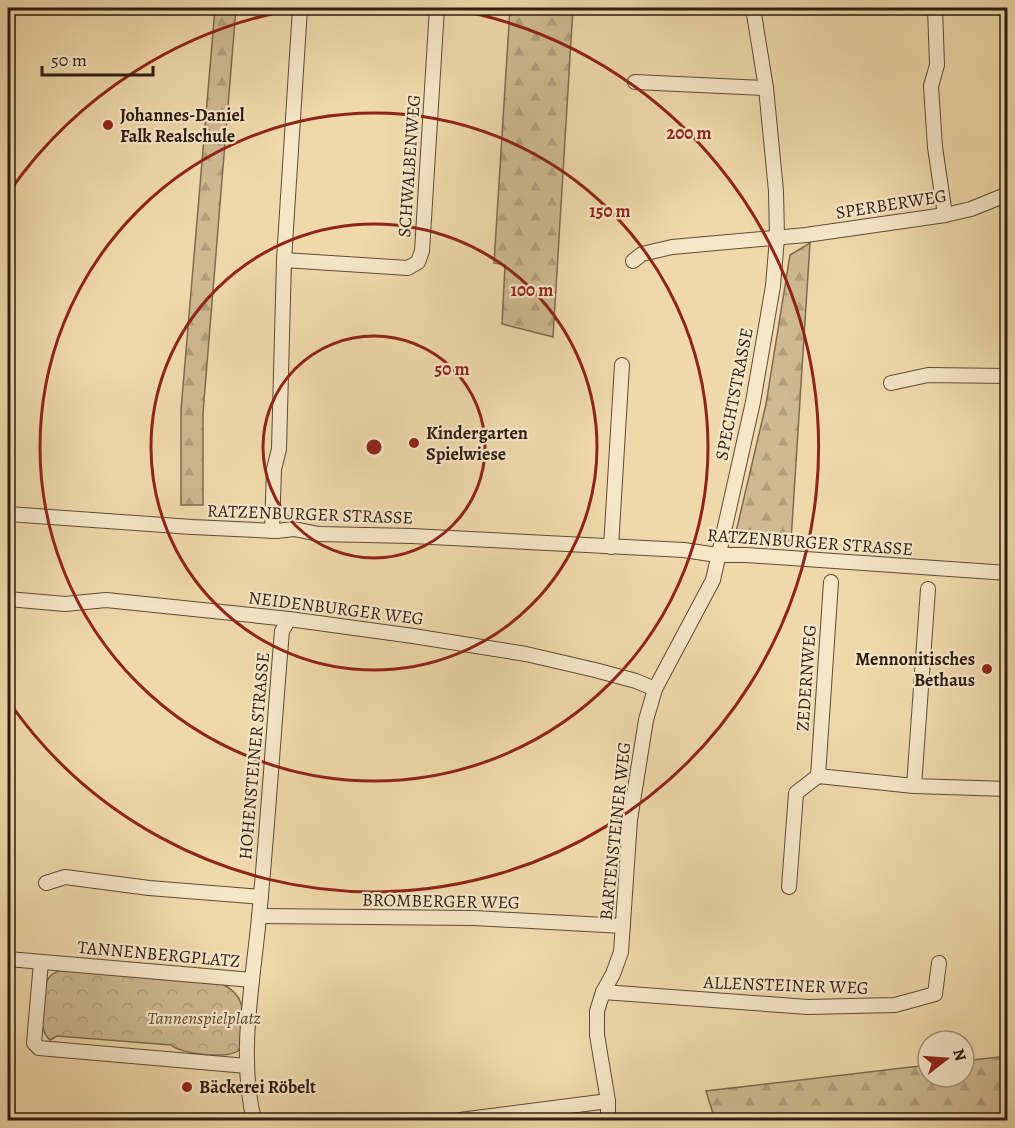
<svg xmlns="http://www.w3.org/2000/svg" width="1015" height="1128" font-family="Alegreya,serif">
	<defs>
		<pattern id="forest-firs" width="22" height="20" patternUnits="userSpaceOnUse" patternTransform="scale(1.5)"><rect width="22" height="20" fill="#ceb990"/><path d="M5 1l3.5 6h-7zM16 11l3.5 6h-7z" fill="#b19e7b"/></pattern>
		<pattern id="park-crowns" width="20" height="18" patternUnits="userSpaceOnUse" patternTransform="scale(1.5)"><rect width="20" height="18" fill="#ceb990"/><path d="M2 6a3 3 0 1 1 6 0M12 15a3 3 0 1 1 6 0" fill="none" stroke="#b19e7b"/></pattern>
	</defs>
	<rect width="100%" height="100%" fill="#efd9aa"/>
	<filter id="stains"><feTurbulence type="fractalNoise" baseFrequency=".00333" numOctaves="4"/><feColorMatrix values="0 0 0 0 .2 0 0 0 0 .09 0 0 0 0 .02 0 0 0 .5 -.17"/></filter>
	<radialGradient id="worn" r=".72"><stop offset=".6" stop-color="#630" stop-opacity="0"/><stop offset="1" stop-color="#630" stop-opacity=".3"/></radialGradient>
	<g fill="url(#forest-firs)" stroke="#7e6a50" stroke-width="1.5">
		<path d="M215,8H236L203,413V505H181V410Z"/>
		<path d="M510,8H573L553,337L502,324L505,265L494,263Z"/>
		<path d="M810,243L791,541L736,532L766,404L790,255Z"/>
		<path d="M1007,1056V1120H715L706,1091L928,1065V1077H964V1061Z"/>
	</g>
	<path fill="url(#park-crowns)" stroke="#7e6a50" stroke-width="1.5" d="M62,970L222,984C250,997 242,1019 241,1046L238,1051C226,1059 182,1054 171,1045L57,1036L50,1040C36,1028 44,1000 46,983C49,975 54,972 62,970Z"/>
	<g fill="none" stroke-linecap="round" stroke-linejoin="round">
		<g stroke="#5e4a37" stroke-width="16">
			<g id="minor">
				<path d="M935,8L937,65L931,86L935,147L945,215"/>
				<path d="M635,82L766,88"/>
				<path d="M284,260L408,268L418,262L422,251L437,8"/>
				<path d="M633,261L642,254L672,247L806,235L945,215L971,209L1008,194"/>
				<path d="M891,383L928,375L1008,376"/>
				<path d="M8,514L192,527L277,531L294,529L319,534L412,536L684,550L717,555H746L1008,573"/>
				<path d="M272,531L274,469L279,449L284,260L300,8"/>
				<path d="M611,547L622,365"/>
				<path d="M831,582L818,776L914,786"/>
				<path d="M928,589L914,786L1008,789"/>
				<path d="M8,599L65,604L106,600L289,619L413,636L526,654L595,670L636,681L655,689"/>
				<path d="M46,883L65,877L149,888L261,897"/>
				<path d="M789,887L796,793L818,776"/>
				<path d="M259,916L474,918L623,926"/>
				<path d="M8,959L252,980"/>
				<path d="M41,962L34,1043L39,1048L247,1066"/>
				<path d="M603,992L808,1007L895,1005L935,994L939,963"/>
				<path d="M254,1120C238,1056 253,982 259,917C268,822 274,726 282,631L289,619"/>
				<path d="M460,1120L608,1101"/>
				<path d="M608,1120V1101L597,1035V1011L603,992L613,974L621,952L630,820L646,720L655,689L713,580L753,402L773,286L777,238L776,191L766,88L753,8"/>
			</g>
		</g>
		<use href="#minor" stroke="#f5e6c8" stroke-width="14"/>
	</g>
	<g fill="none" stroke="#8f2418" stroke-width="3">
		<circle cx="374" cy="447" r="111"/>
		<circle cx="374" cy="447" r="223"/>
		<circle cx="374" cy="447" r="334"/>
		<path d="M9 192A445 445 0 0 1 301 8M447 8A445 445 0 1 1 9 702"/>
	</g>
	<g fill="#8f2418" stroke="#f5e6c8" stroke-width="2">
		<circle cx="108" cy="125" r="6"/>
		<circle cx="414" cy="443" r="6"/>
		<circle cx="987" cy="669" r="6"/>
		<circle cx="187" cy="1087" r="6"/>
	</g>
	<g text-anchor="middle" stroke-width="4.5" stroke-linejoin="round" paint-order="stroke">
		<g font-size="18" font-weight="bold" fill="#2d1b11" stroke="#f5e6c8" text-anchor="start">
			<text x="120" y="121">Johannes-Daniel<tspan x="120" dy="21">Falk Realschule</tspan></text>
			<text x="426" y="439">Kindergarten<tspan x="426" dy="21">Spielwiese</tspan></text>
			<text x="975" y="665" text-anchor="end">Mennonitisches<tspan x="975" dy="21">Bethaus</tspan></text>
			<text x="199" y="1093">Bäckerei Röbelt</text>
		</g>
		<g font-size="18" fill="#2d1b11" stroke="#f5e6c8">
			<text transform="translate(409 166) rotate(-86)" y="6">SCHWALBENWEG</text>
			<text transform="translate(891 204) rotate(-9)" y="6">SPERBERWEG</text>
			<text transform="translate(734 394) rotate(-79)" y="6">SPECHTSTRASSE</text>
			<text transform="translate(310 514) rotate(2)" y="6">RATZENBURGER STRASSE</text>
			<text transform="translate(810 542) rotate(4)" y="6">RATZENBURGER STRASSE</text>
			<text transform="translate(336 608) rotate(7)" y="6">NEIDENBURGER WEG</text>
			<text transform="translate(806 678) rotate(-86)" y="6">ZEDERNWEG</text>
			<text transform="translate(254 756) rotate(-85)" y="6">HOHENSTEINER STRASSE</text>
			<text transform="translate(615 831) rotate(-84)" y="6">BARTENSTEINER WEG</text>
			<text transform="translate(441 901) rotate(1)" y="6">BROMBERGER WEG</text>
			<text transform="translate(159 954) rotate(5)" y="6">TANNENBERGPLATZ</text>
			<text transform="translate(786 985) rotate(2)" y="6">ALLENSTEINER WEG</text>
		</g>
		<g font-size="18" font-style="italic" fill="#5d4a37" stroke="#f5e6c8">
			<text x="204" y="1024">Tannenspielplatz</text>
		</g>
	</g>
	<circle cx="374" cy="447" r="9" fill="#8f2418" stroke="#f5e6c8" stroke-width="3"/>
	<g font-size="18" text-anchor="middle" font-weight="bold" fill="#8f2418" stroke="#f5e6c8" stroke-width="4.5" stroke-linejoin="round" paint-order="stroke">
		<text x="689" y="139">200 m</text>
		<text x="610" y="217">150 m</text>
		<text x="532" y="296">100 m</text>
		<text x="452" y="375">50 m</text>
	</g>
	<rect width="1015" height="1128" fill="none" stroke="#efd9aa" stroke-width="30"/>
	<rect x="9" y="9" width="997" height="1110" fill="none" stroke="#2d1b11" stroke-width="3"/>
	<rect x="15" y="15" width="985" height="1098" fill="none" stroke="#2d1b11" stroke-width="1.5"/>
	<g transform="translate(946 1059) rotate(73)"><circle r="28" fill="#f5e6c8" stroke="#a5957f" stroke-width="1.5"/>
	<path d="M0-4.5L10 22L0 15L-10 22Z" fill="#8f2418"/>
	<text y="-9" font-size="16" font-weight="bold" text-anchor="middle" fill="#2d1b11">N</text>
	</g>
	<path d="M42 66v9h111v-9" fill="none" stroke="#2d1b11" stroke-width="3"/>
	<text x="51" y="66" font-size="18" fill="#2d1b11" stroke="#f5e6c8" stroke-width="4.5" paint-order="stroke">50 m</text>
	<rect width="100%" height="100%" filter="url(#stains)"/>
	<rect width="100%" height="100%" fill="url(#worn)"/>
</svg>
